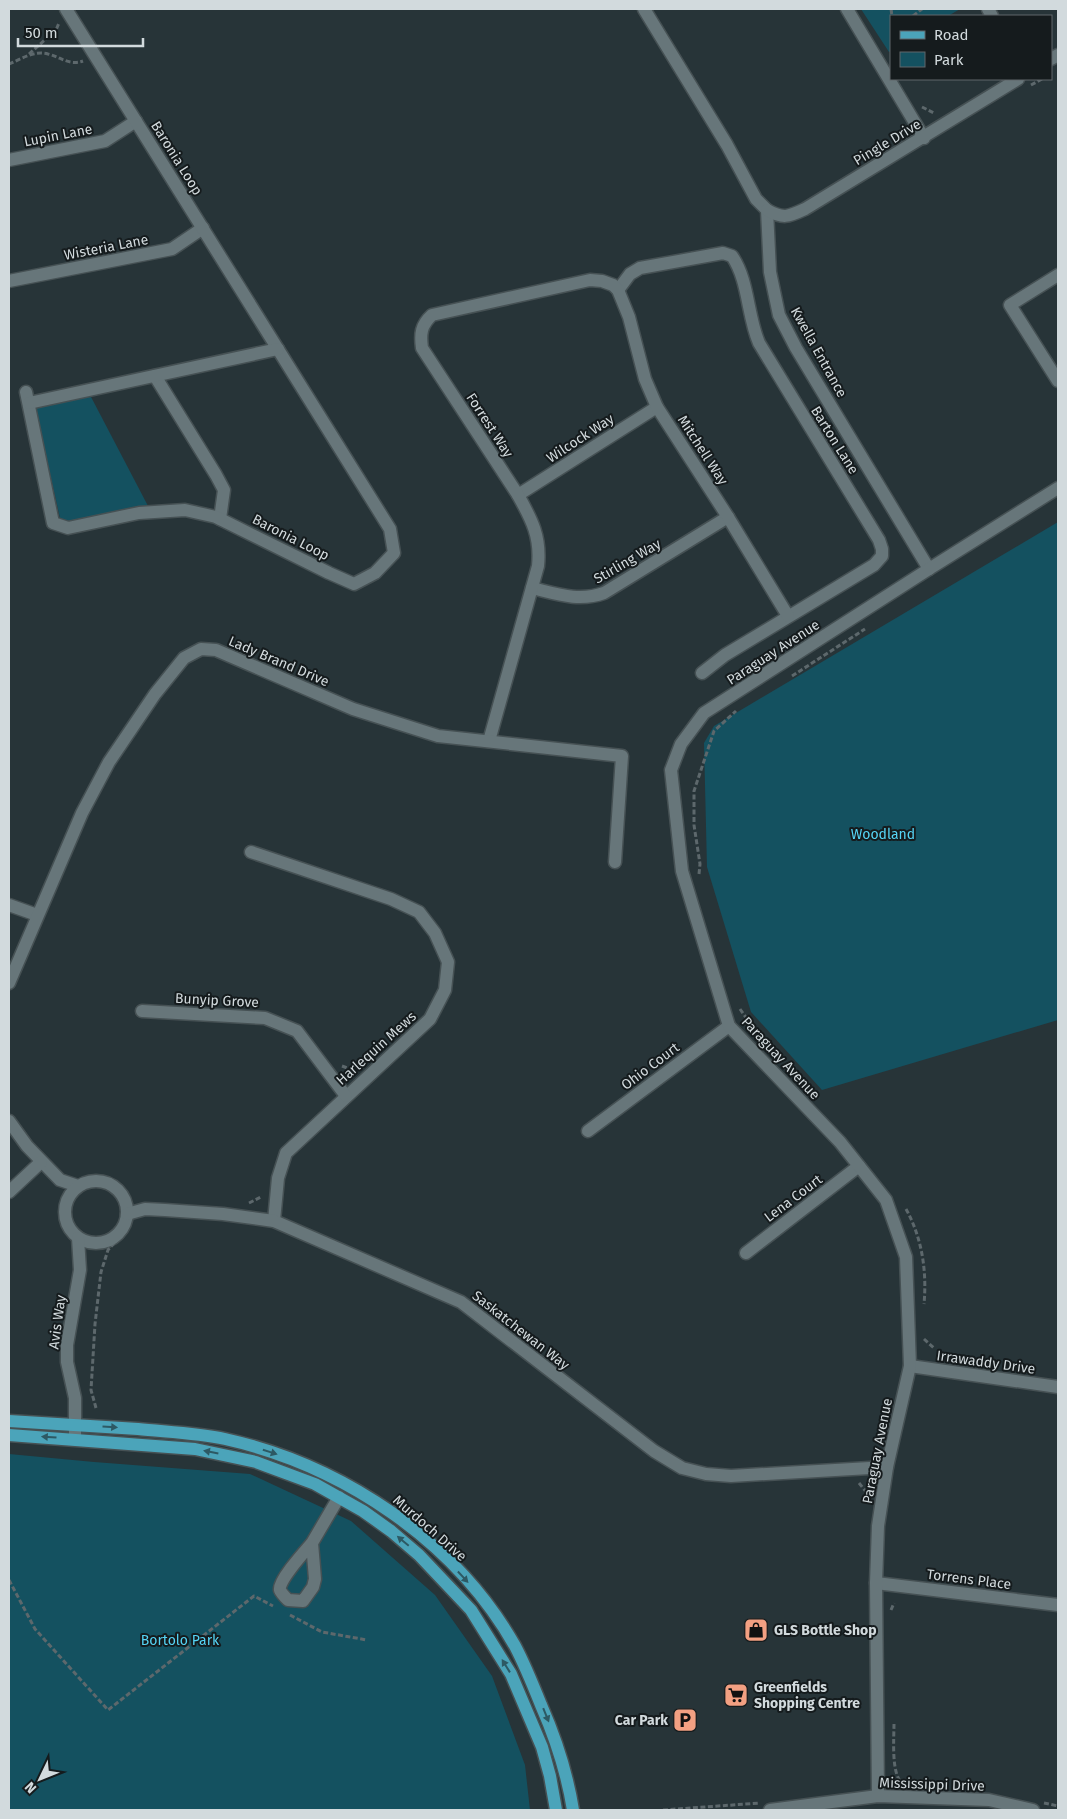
<svg xmlns="http://www.w3.org/2000/svg" width="1067" height="1819" font-family="'Fira Sans',sans-serif">
	<rect width="100%" height="100%" fill="#273438"/>
	<g fill="#145160">
		<path d="M861,9H960L948,16H891V51L889,52Z"/>
		<path d="M90,395L148,506L68,523L60,518L35,407Z"/>
		<path d="M1058,522V1020L822,1090L751,1012L707,867L704,743L714,726Z"/>
		<path d="M9,1454L94,1462L250,1474L351,1521L435,1595L492,1676L525,1765L530,1810H9Z"/>
	</g>
	<g fill="none" stroke-linecap="round" stroke-linejoin="round">
		<g stroke="#465154" stroke-width="15">
			<g id="minor">
				<path d="M644,9L727,145L756,199L767,210L770,272L779,315L796,348L929,569"/>
				<path d="M847,9L924,138"/>
				<path d="M988,9L992,16"/>
				<path d="M1051,59L1058,55"/>
				<path d="M9,160L105,141L136,121"/>
				<path d="M767,210C783,219 788,217 805,209L1018,79"/>
				<path d="M1058,275L1010,305L1058,381"/>
				<path d="M9,281L172,249L203,228"/>
				<path d="M618,290L630,274L640,268L723,253L732,256C749,281 747,315 759,343L879,540L882,549V556L874,565L725,655L702,673"/>
				<path d="M155,376L216,475L224,490L220,519"/>
				<path d="M26,392L53,523L68,528L139,513L185,510L216,517L329,573L354,584L375,573L394,553L390,529L66,9"/>
				<path d="M29,403L278,349"/>
				<path d="M518,495L657,407"/>
				<path d="M532,588C557,594 579,602 604,593L728,517"/>
				<path d="M489,741L538,566C541,537 532,520 518,495L422,348C420,334 421,325 432,315L590,280L602,281L613,285L618,290L629,317L645,379L657,407L728,517L788,616"/>
				<path d="M251,852L391,899L419,912L435,933L448,962L445,990L430,1019L286,1153L278,1178L274,1221"/>
				<path d="M9,905L37,915"/>
				<path d="M9,983L82,813L109,762L155,694L184,658L201,649L216,650L353,709L438,736L622,756L615,862"/>
				<path d="M142,1011L265,1018L297,1031L346,1096"/>
				<path d="M9,1121L27,1146L60,1180L78,1186"/>
				<path d="M588,1131L729,1026"/>
				<circle cx="96" cy="1212" r="31"/>
				<path d="M9,1192L41,1162"/>
				<path d="M127,1214L145,1209L165,1210L223,1214L274,1221L461,1302L654,1451L682,1468L706,1474L731,1476L887,1467"/>
				<path d="M746,1253L859,1166"/>
				<path d="M910,1366L1058,1387"/>
				<path d="M75,1439V1398L67,1362V1345L80,1270L78,1238"/>
				<path d="M312,1543C306,1550 277,1582 280,1590C281,1593 285,1597 288,1600L303,1601L313,1587L315,1579L312,1543L339,1497"/>
				<path d="M876,1583L1058,1605"/>
				<path d="M878,1796L876,1583L878,1526L887,1467L910,1366L906,1257L886,1200L840,1142L729,1026L682,871L671,770L681,744L704,713L929,569L1058,488"/>
				<path d="M770,1810L878,1796L989,1800L1033,1810"/>
			</g>
		</g>
		<g stroke="#465154" stroke-width="15">
			<g id="major">
				<path d="M9,1421C52,1424 95,1426 138,1429C167,1432 197,1433 225,1439C342,1465 455,1540 515,1646C525,1665 533,1685 541,1705C556,1739 567,1773 573,1810"/>
				<path d="M9,1435L195,1449L256,1462L315,1484L363,1511L391,1531L419,1555L471,1610L511,1674L542,1747L550,1776L556,1810"/>
			</g>
		</g>
		<g stroke="#5d686c" stroke-width="3" stroke-dasharray="5 2.5" stroke-linecap="butt">
			<path d="M891,9L892,16"/>
			<path d="M913,16L922,9"/>
			<path d="M29,54L56,30L59,23"/>
			<path d="M9,64C21,59 35,50 48,54C61,57 69,66 83,61"/>
			<path d="M1031,85L1042,79"/>
			<path d="M922,107L934,113"/>
			<path d="M792,676L865,629"/>
			<path d="M699,874L700,864L694,825V791L714,731L736,711"/>
			<path d="M740,1009L754,1029"/>
			<path d="M342,1066L350,1069L357,1068"/>
			<path d="M249,1203L261,1197"/>
			<path d="M906,1209C922,1238 927,1271 924,1304"/>
			<path d="M924,1339L935,1349"/>
			<path d="M96,1408L91,1390L95,1324L101,1272L108,1250L128,1227"/>
			<path d="M859,1483L867,1493V1496"/>
			<path d="M9,1580L35,1629L108,1710L254,1596L273,1606"/>
			<path d="M891,1610L894,1603"/>
			<path d="M290,1615L322,1632L367,1640"/>
			<path d="M894,1724C894,1738 891,1774 902,1783"/>
			<path d="M1044,1803L1058,1806"/>
			<path d="M663,1810L760,1803"/>
		</g>
		<use href="#minor" stroke="#67767a" stroke-width="12"/>
		<use href="#major" stroke="#4ba4ba" stroke-width="12"/>
	</g>
	<defs><path id="oneway-solid" d="M-6-.8H1V-3.2L6.5 0L1 3.2V.8H-6Z" transform="scale(1.25)"/></defs>
	<g fill="#2d5964">
		<use href="#oneway-solid" transform="translate(110 1427) rotate(4)"/>
		<use href="#oneway-solid" transform="translate(49 1437) rotate(-176)"/>
		<use href="#oneway-solid" transform="translate(211 1452) rotate(-169)"/>
		<use href="#oneway-solid" transform="translate(270 1452) rotate(18)"/>
		<use href="#oneway-solid" transform="translate(403 1541) rotate(-140)"/>
		<use href="#oneway-solid" transform="translate(463 1577) rotate(47)"/>
		<use href="#oneway-solid" transform="translate(506 1666) rotate(-122)"/>
		<use href="#oneway-solid" transform="translate(546 1715) rotate(68)"/>
	</g>
	<defs>
		<g id="shop-square" transform="scale(1.25)"><rect x="-9" y="-9" width="18" height="18" rx="4" fill="#f3a082" stroke="#151b1d"/><path d="M-5-2.5h2.3a2.7 3.5 0 0 1 5.4 0H5L5.5 6h-11ZM-1.5-2.5h3a1.5 2.3 0 0 0-3 0Z" fill="#111"/></g>
		<g id="supermarket-square" transform="scale(1.25)"><rect x="-9" y="-9" width="18" height="18" rx="4" fill="#f3a082" stroke="#151b1d"/><path d="M-6-5.5h2.5l.6 2H6L4.5 2H-2.5L-4.4-4H-6ZM-1.5 3.2a1.3 1.3 0 1 0 .1 0ZM3 3.2a1.3 1.3 0 1 0 .1 0Z" fill="#111"/></g>
		<g id="parking-square" transform="scale(1.25)"><rect x="-9" y="-9" width="18" height="18" rx="4" fill="#f3a082" stroke="#151b1d"/><path d="M-3.5-5.5H1a3.5 3.5 0 0 1 0 7H-1V5.5H-3.5ZM-1-3.4V-.6H.8a1.4 1.4 0 0 0 0-2.8Z" fill="#111"/></g>
	</defs>
	<g fill-rule="evenodd">
		<use href="#shop-square" x="756" y="1630"/>
		<use href="#supermarket-square" x="736" y="1695"/>
		<use href="#parking-square" x="685" y="1720"/>
	</g>
	<g text-anchor="middle" stroke-width="4" stroke-linejoin="round" paint-order="stroke">
		<g font-size="14" fill="#d2dadd" stroke="#151b1d">
			<text transform="translate(58 135) rotate(-11)" y="5">Lupin Lane</text>
			<text transform="translate(887 142) rotate(-31)" y="5">Pingle Drive</text>
			<text transform="translate(177 158) rotate(58)" y="5">Baronia Loop</text>
			<text transform="translate(106 247) rotate(-11)" y="5">Wisteria Lane</text>
			<text transform="translate(819 352) rotate(61)" y="5">Kwella Entrance</text>
			<text transform="translate(490 425) rotate(57)" y="5">Forrest Way</text>
			<text transform="translate(580 438) rotate(-33)" y="5">Wilcock Way</text>
			<text transform="translate(835 440) rotate(58)" y="5">Barton Lane</text>
			<text transform="translate(703 450) rotate(57)" y="5">Mitchell Way</text>
			<text transform="translate(291 537) rotate(27)" y="5">Baronia Loop</text>
			<text transform="translate(627 561) rotate(-30)" y="5">Stirling Way</text>
			<text transform="translate(773 652) rotate(-33)" y="5">Paraguay Avenue</text>
			<text transform="translate(279 661) rotate(23)" y="5">Lady Brand Drive</text>
			<text transform="translate(217 1000) rotate(3)" y="5">Bunyip Grove</text>
			<text transform="translate(376 1048) rotate(-42)" y="5">Harlequin Mews</text>
			<text transform="translate(781 1058) rotate(47)" y="5">Paraguay Avenue</text>
			<text transform="translate(650 1066) rotate(-37)" y="5">Ohio Court</text>
			<text transform="translate(793 1198) rotate(-37)" y="5">Lena Court</text>
			<text transform="translate(57 1322) rotate(-82)" y="5">Avis Way</text>
			<text transform="translate(521 1330) rotate(38)" y="5">Saskatchewan Way</text>
			<text transform="translate(986 1362) rotate(8)" y="5">Irrawaddy Drive</text>
			<text transform="translate(877 1451) rotate(-79)" y="5">Paraguay Avenue</text>
			<text transform="translate(430 1528) rotate(41)" y="5">Murdoch Drive</text>
			<text transform="translate(969 1579) rotate(7)" y="5">Torrens Place</text>
			<text transform="translate(932 1784) rotate(2)" y="5">Mississippi Drive</text>
		</g>
		<g font-size="14" fill="#55d4f5" stroke="#151b1d">
			<text x="883" y="839">Woodland</text>
			<text x="180" y="1645">Bortolo Park</text>
		</g>
		<g font-size="14" font-weight="bold" fill="#d2dadd" stroke="#151b1d" text-anchor="start">
			<text x="774" y="1635">GLS Bottle Shop</text>
			<text x="754" y="1692">Greenfields<tspan x="754" dy="16">Shopping Centre</tspan></text>
			<text x="668" y="1725" text-anchor="end">Car Park</text>
		</g>
	</g>
	<rect width="1067" height="1819" fill="none" stroke="#d2dadd" stroke-width="20"/>
	<rect x="890" y="15" width="162" height="65" fill="#151b1d" stroke="#61676a"/>
	<rect x="900" y="31" width="25" height="8" fill="#4ba4ba" stroke="#61676a"/>
	<text x="934" y="40" font-size="15" fill="#d2dadd">Road</text>
	<rect x="900" y="52" width="25" height="15" fill="#145160" stroke="#61676a"/>
	<text x="934" y="65" font-size="15" fill="#d2dadd">Park</text>
	<g transform="translate(40 1779) rotate(227)" stroke="#151b1d" stroke-width="4" paint-order="stroke">
	<path d="M0-4L9 19L0 12L-9 19Z" fill="#d2dadd"/>
	<text y="-8" font-size="14" font-weight="bold" text-anchor="middle" fill="#d2dadd">N</text>
	</g>
	<path d="M18 38v8h125v-8" fill="none" stroke="#d2dadd" stroke-width="2.5"/>
	<text x="25" y="38" font-size="15" fill="#d2dadd" stroke="#151b1d" stroke-width="4" paint-order="stroke">50 m</text>
</svg>
